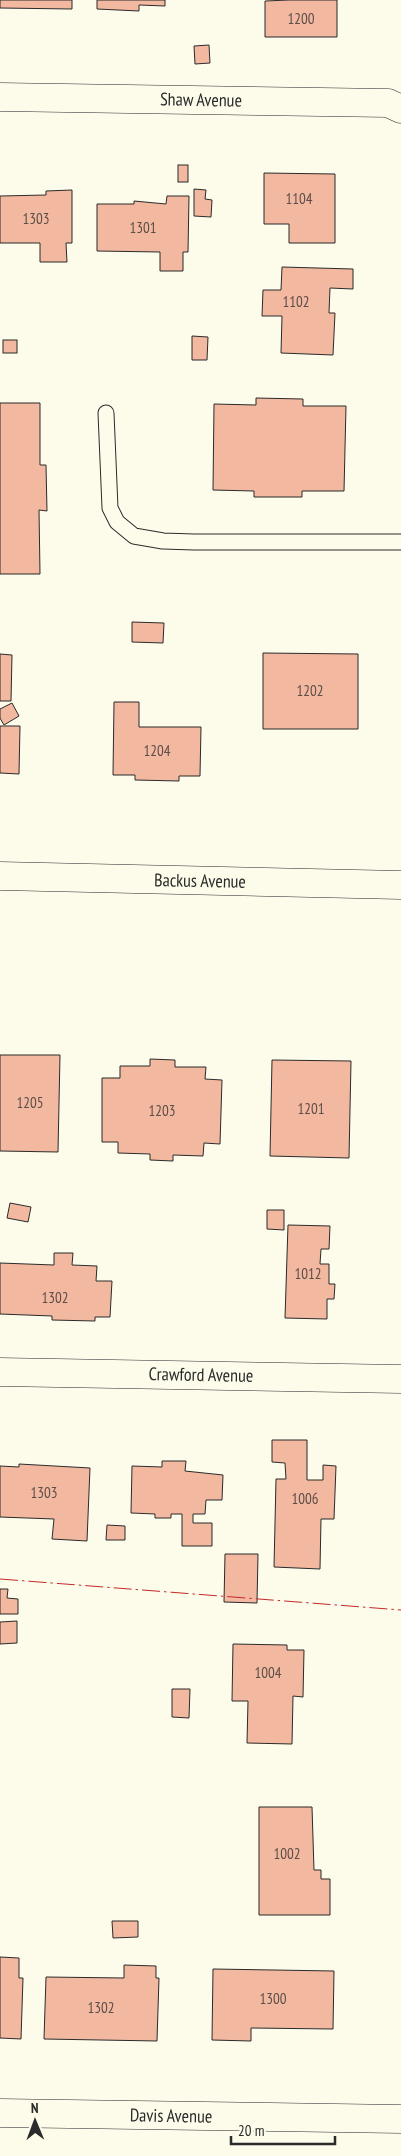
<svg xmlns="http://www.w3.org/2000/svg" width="401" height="2156" font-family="'PT Sans Narrow',sans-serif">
	<rect width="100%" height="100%" fill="#fdfbea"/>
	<g fill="#f2b8a0" stroke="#2b2b2b">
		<path d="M0,0H72V9L0,8Z"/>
		<path d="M97,0H165V6L139,5V11L97,9Z"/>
		<path d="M289,0H337V37H265V1Z"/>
		<path d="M209,45L210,63L195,64L194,46Z"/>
		<rect x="178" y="165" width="10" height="17"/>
		<path d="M264,173L335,174V243H289V224H264Z"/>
		<path d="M194,189L206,190L205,199L212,200L211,217L194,216Z"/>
		<path d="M72,190V243H66L67,262H40V243H0V196L46,195V191Z"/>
		<path d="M167,196H189L188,252H183V271H160V252L97,251V204H134V201L166,204Z"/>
		<path d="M282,267L353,269V289L330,288L329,313H335L333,355L281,353L282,316H262L263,290H281Z"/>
		<path d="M192,336L208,337L207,360H192Z"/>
		<rect x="3" y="340" width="14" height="13"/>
		<path d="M256,398L303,399V406H346L344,491H302V497H254V491L213,490L214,404L256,405Z"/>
		<path d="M0,403H40V465H46L47,511L39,510L40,574H0Z"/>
		<path d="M132,622L164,623L163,643L132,642Z"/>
		<path d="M263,653L358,654V729H263Z"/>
		<path d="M0,654L12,655L11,701H0Z"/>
		<path d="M114,702H139V727H201L200,776H179V781L135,780V775H113Z"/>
		<path d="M12,703L19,716L4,725L0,718V709Z"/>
		<path d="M0,726H20L19,774L0,773Z"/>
		<path d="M0,1055H60L58,1152L0,1151Z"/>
		<path d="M150,1059L175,1060V1067H206L205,1079L222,1080L220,1144L204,1143L203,1156L173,1155V1161L150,1160V1154L118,1153V1142H102V1078H120V1066H150Z"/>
		<path d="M272,1060L351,1061L349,1158L270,1156Z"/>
		<path d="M10,1203L31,1207L28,1222L7,1218Z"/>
		<path d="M267,1210H284V1230L267,1229Z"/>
		<path d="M288,1225L330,1226L329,1249H321L320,1264H329V1284H335L334,1299H327V1319L285,1318Z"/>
		<path d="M54,1253H73L72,1265L97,1266L96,1281H112L110,1317H95V1321L52,1320V1316L0,1314V1263L54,1265Z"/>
		<path d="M272,1440H307V1480H323V1465L336,1466L334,1519H321L320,1569L274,1567L276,1479H286L285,1463L272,1462Z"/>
		<path d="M162,1461H186L185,1471L223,1475L222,1500H206L205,1514H193V1523H212V1546H182V1514H171V1518H155V1514L131,1513L132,1466L162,1467Z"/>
		<path d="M19,1464L90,1468L87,1541L52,1539L54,1519L0,1517V1466L19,1467Z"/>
		<path d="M107,1525L125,1526V1540H106Z"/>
		<path d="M225,1554H258L257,1603L224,1602Z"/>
		<path d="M0,1589H8L7,1598L18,1599V1614H0Z"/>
		<path d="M17,1621V1643L0,1644V1622Z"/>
		<path d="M233,1644L287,1645V1650H304L303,1697L293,1696L292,1744L247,1743L248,1701H232Z"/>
		<path d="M172,1689H190L189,1718L172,1717Z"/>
		<path d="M259,1807H312L314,1870H321V1879H330V1915H259Z"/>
		<path d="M112,1921H138V1937L113,1938Z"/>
		<path d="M0,1957L19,1958V1978H23L21,2039L0,2038Z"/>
		<path d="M124,1965L156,1966V1978H159L157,2041L44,2039L46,1977L124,1978Z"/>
		<path d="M213,1969L334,1971L333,2029L251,2028V2041L212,2040Z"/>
	</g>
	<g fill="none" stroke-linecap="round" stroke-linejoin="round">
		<g stroke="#2b2b2b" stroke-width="17">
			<path id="lane" d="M106,413L110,508L117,522L134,536L163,541L194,542H401"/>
		</g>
		<g stroke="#2b2b2b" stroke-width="29">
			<g id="street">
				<path d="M0,97L388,103L401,109"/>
				<path d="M0,1372L401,1379"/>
				<path d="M0,2113L401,2119"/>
			</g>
		</g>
		<g stroke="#2b2b2b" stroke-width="29">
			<path id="secondary" d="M0,876L401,885"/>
		</g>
		<use href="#lane" stroke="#fdfbea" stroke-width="15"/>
		<use href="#street" stroke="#fdfbea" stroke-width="28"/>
		<use href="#secondary" stroke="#fdfbea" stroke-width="28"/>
		<path stroke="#c62828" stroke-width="1" stroke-dasharray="18 4 2.5 4" stroke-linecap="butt" d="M0,1579L401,1610"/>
	</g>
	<g text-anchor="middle" stroke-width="4" stroke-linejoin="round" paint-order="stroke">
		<g font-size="15" fill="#5d4e48">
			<text x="301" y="24">1200</text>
			<text x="299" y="204">1104</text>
			<text x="36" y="224">1303</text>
			<text x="143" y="233">1301</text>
			<text x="296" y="307">1102</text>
			<text x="310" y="696">1202</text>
			<text x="157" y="756">1204</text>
			<text x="30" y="1108">1205</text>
			<text x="311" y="1114">1201</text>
			<text x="162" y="1116">1203</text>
			<text x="308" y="1279">1012</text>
			<text x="55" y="1303">1302</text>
			<text x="44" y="1498">1303</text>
			<text x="305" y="1504">1006</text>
			<text x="268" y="1678">1004</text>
			<text x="287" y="1859">1002</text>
			<text x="273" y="2004">1300</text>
			<text x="101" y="2013">1302</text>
		</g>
		<g font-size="18" fill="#2b2b2b" stroke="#fdfbea">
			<text transform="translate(201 100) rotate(1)" y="6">Shaw Avenue</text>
			<text transform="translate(200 881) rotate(1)" y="6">Backus Avenue</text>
			<text transform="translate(201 1375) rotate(1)" y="6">Crawford Avenue</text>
			<text transform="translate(171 2116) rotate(1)" y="6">Davis Avenue</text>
		</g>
	</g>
	<g transform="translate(35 2121) rotate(359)" stroke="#fdfbea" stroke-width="4" paint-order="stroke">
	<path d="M0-4L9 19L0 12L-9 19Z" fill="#2b2b2b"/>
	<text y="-8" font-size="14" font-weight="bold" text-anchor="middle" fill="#2b2b2b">N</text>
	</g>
	<path d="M231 2136v8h104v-8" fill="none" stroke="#2b2b2b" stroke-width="2.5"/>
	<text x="238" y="2136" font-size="15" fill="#2b2b2b" stroke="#fdfbea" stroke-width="4" paint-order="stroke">20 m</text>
</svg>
